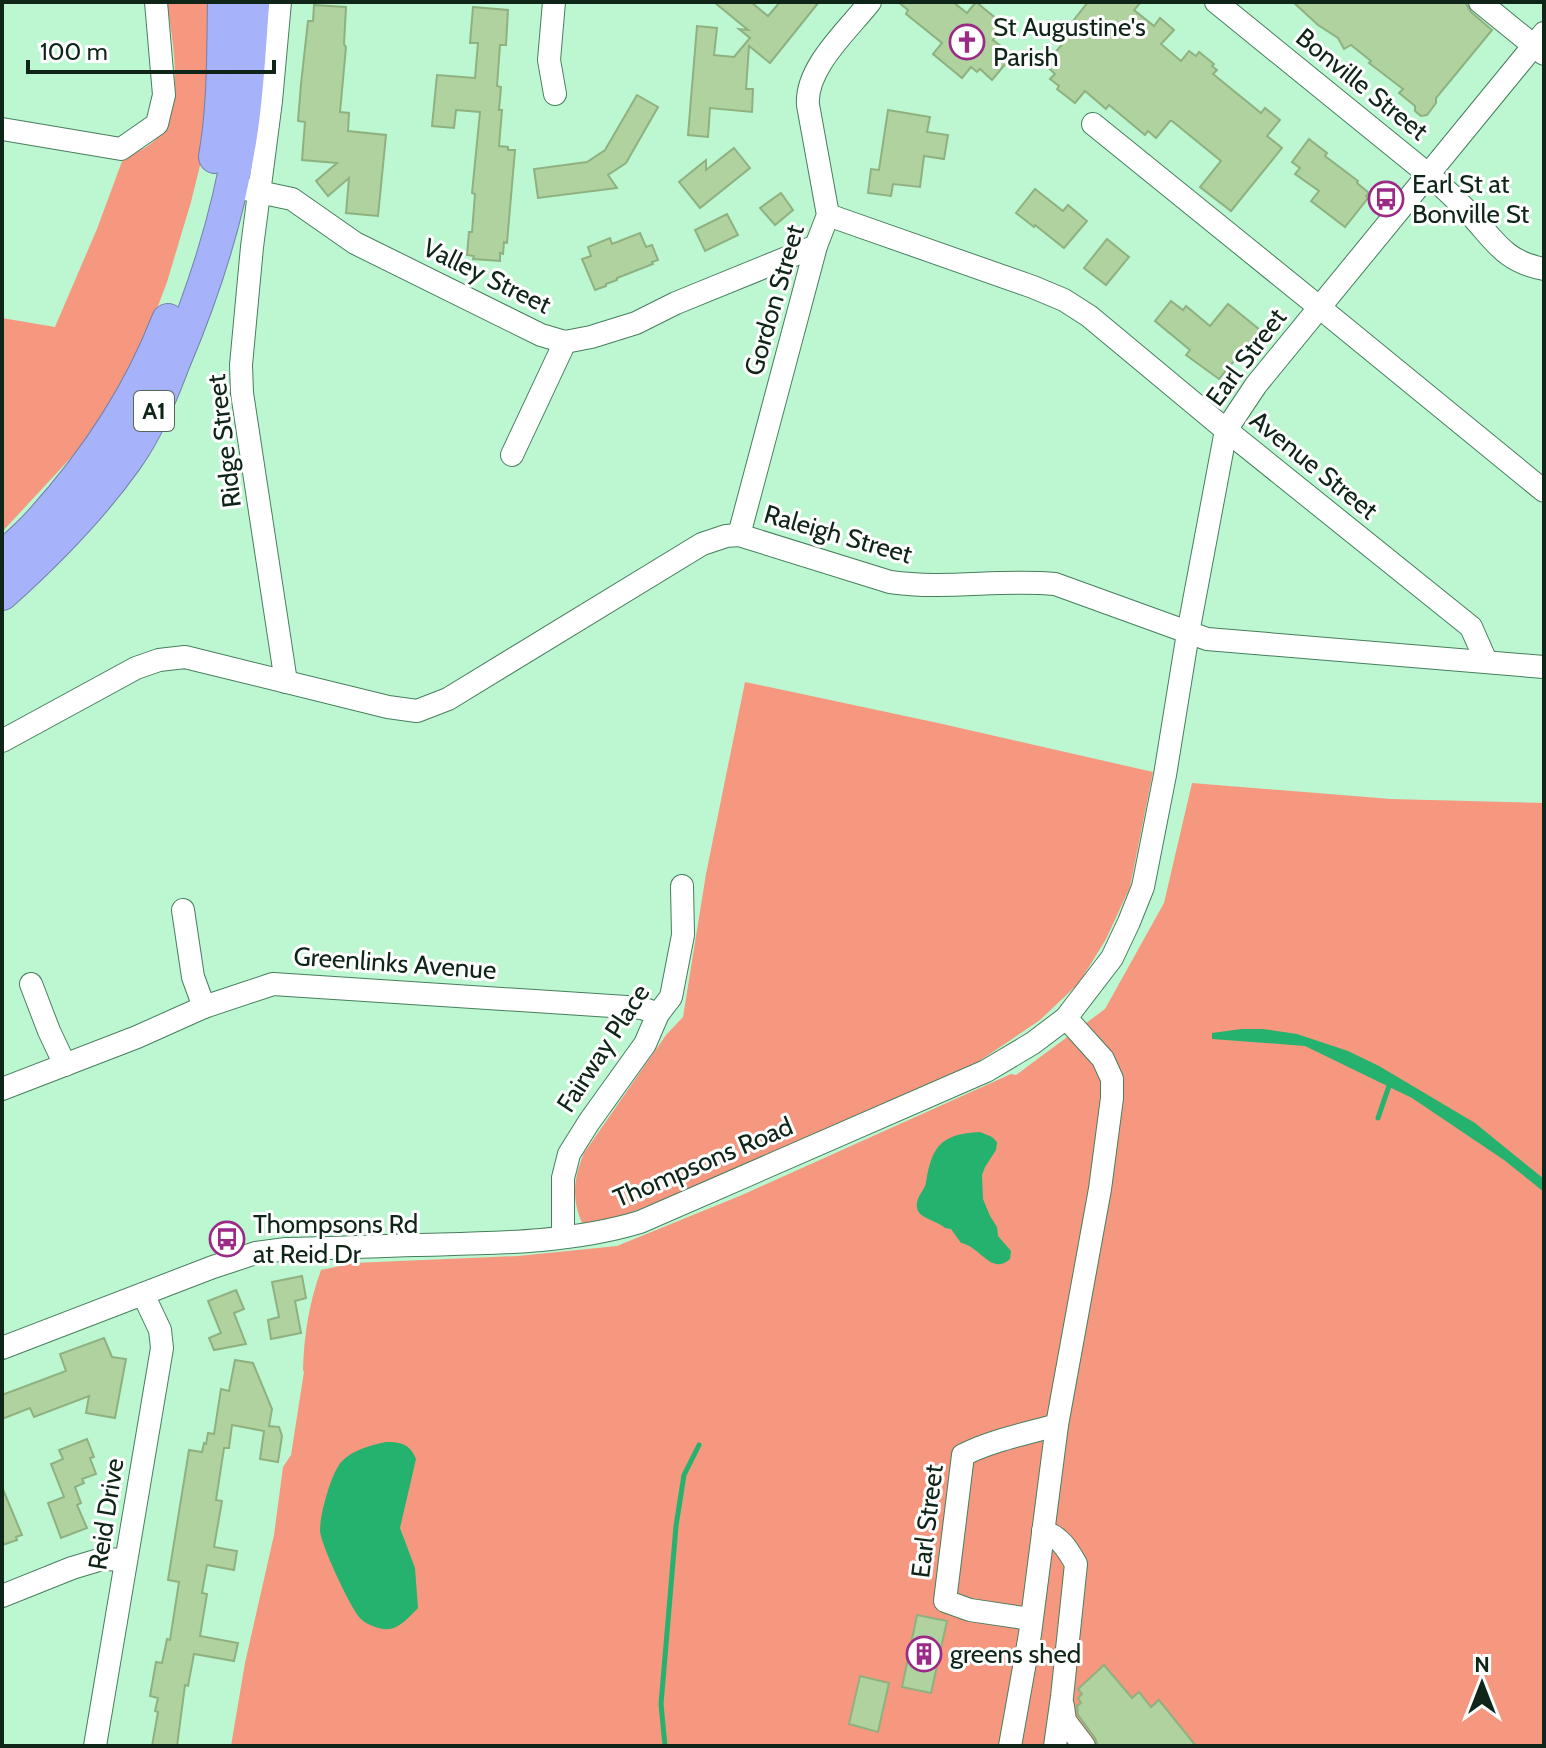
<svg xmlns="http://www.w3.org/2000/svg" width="1546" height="1748" font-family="Cabin,sans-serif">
	<rect width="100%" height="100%" fill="#bcf7d1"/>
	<g fill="#f5987f">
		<path d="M167,2H208L212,117L191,202L167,282L130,381L78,450L2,532V318L55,327L97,229L124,156C194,141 174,54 167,2Z"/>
		<path d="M745,682L938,723L1153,772L1130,887L1106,939L1079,983L1040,1020L975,1064L694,1187L625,1215L592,1224L582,1223C571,1198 574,1177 584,1153L666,1035L683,1017L706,874Z"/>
		<path d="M1192,783L1391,799L1544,803V1746H231L245,1663L274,1535L283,1467L291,1455L304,1372L303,1370C304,1335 309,1303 321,1270L354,1263L518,1256L617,1246L742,1195L1011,1074L1016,1075L1105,1009L1164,903Z"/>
	</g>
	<g fill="#25b26e">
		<path d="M1241,1029H1263L1297,1034L1348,1051L1379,1066L1475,1123L1544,1179V1192L1504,1160L1412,1098L1305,1046L1212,1039V1033Z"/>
		<path d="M980,1132L992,1137L997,1142L996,1150L985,1167L982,1175L983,1199L990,1216L997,1227L998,1236L1011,1251L1010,1259C991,1276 980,1246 961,1243L951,1229C939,1227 950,1230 939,1224C929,1218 912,1216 918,1199C920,1193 925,1189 926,1182C932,1146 941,1134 980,1132Z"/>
		<path d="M386,1442C401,1442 410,1444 416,1459L400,1528L415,1568L418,1608C410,1616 400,1628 389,1629C380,1630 367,1625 361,1619C350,1608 321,1544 320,1531C320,1514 331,1473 342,1461C353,1450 371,1445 386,1442Z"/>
	</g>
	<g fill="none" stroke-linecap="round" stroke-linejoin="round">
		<g stroke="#25b26e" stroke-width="5">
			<path d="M1378,1118L1390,1083"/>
			<path d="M665,1746L661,1704L676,1526L684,1475L699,1445"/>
		</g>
	</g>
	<g fill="#afd29f" stroke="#8fb180" stroke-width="2">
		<path d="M714,2H751L768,16L780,2H819L770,63L749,46L746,89H753L752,112L710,108L708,137L688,135L697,26L717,28L714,55L734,57L750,38L739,29L748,30Z"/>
		<path d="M898,2H953L967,13L976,2L1004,25L993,40L1013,55L992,80L980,69L977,72L971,67L962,78L933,54L942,43L906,14L908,10Z"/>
		<path d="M1088,2H1141L1134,10L1154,26L1160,18L1174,30L1161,44L1181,61L1189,51L1196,56L1199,52L1214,64L1212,66L1217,70L1213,74L1261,113L1265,108L1280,120L1267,136L1282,148L1231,211L1200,187L1221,161L1172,121H1170L1156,138L1148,131L1145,135L1109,105L1106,109L1085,91L1075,103L1057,89L1059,86L1050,79L1055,74L1045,65L1078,25L1073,21Z"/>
		<path d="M1293,2H1465L1471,12L1492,30L1436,98V103L1427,115L1421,116L1415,111V106L1399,93L1403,89L1369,63L1371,61L1351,45L1344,49L1338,38L1318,25Z"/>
		<path d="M314,5L346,7L344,44L346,47L340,112L349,113L348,131L386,135L378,216L346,213L349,178L328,196L316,181L337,163L302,160L305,122L298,121L301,84L308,21H313Z"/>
		<path d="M473,7L508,10L506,45H500L497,86L501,87L499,110H502L499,146L508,147V150H515L507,243L504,242L503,254L500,253V261L473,259L474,256L467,255L469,232H472L475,194L472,193L480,112L456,110L454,128L432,126L437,75L475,78L478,43H470Z"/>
		<path d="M637,95L658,107L626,163L608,175L617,188L538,198L534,169L587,162L605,150Z"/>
		<path d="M888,110L930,117L927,132L948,135L944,159L924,156L920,187L893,184L891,196L868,193L871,169L879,170Z"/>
		<path d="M1309,139L1327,153L1325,156L1358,181L1357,183L1369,193L1366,196L1368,198L1345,227L1311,201L1319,191L1295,174L1300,168L1292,162Z"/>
		<path d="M734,148L750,168L700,208L679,182L706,160V170Z"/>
		<path d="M1035,189L1063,211L1068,205L1087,221L1064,248L1035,225L1034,227L1016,213Z"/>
		<path d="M781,193L793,210L775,225L760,208Z"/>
		<path d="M727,214L738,235L705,251L695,230Z"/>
		<path d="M640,233L646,247L652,245L658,260L652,262L653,264L617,278V280L606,284V286L595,290L582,259L591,256L588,247L610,238L612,244Z"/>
		<path d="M1107,239L1129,257L1106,285L1084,268Z"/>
		<path d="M1171,301L1183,310L1186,306L1210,326L1228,304L1260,330L1219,379L1186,355L1190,350L1155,321Z"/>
		<path d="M302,1276L306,1298L295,1301L301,1333L271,1339L268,1320L279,1317L272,1282Z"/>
		<path d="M236,1290L244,1309L234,1313L246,1344L214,1350L209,1338L221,1333L208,1301Z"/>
		<path d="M104,1338L112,1357L126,1359L115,1418L86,1413L89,1396L34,1417L30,1408L2,1419V1395L66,1371L60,1354Z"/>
		<path d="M235,1360L253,1363L272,1409L269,1426L279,1427L282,1436L278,1462L260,1459L264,1431L232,1425L229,1448H224L216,1500L222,1501L214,1547L237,1551L234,1570L207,1565L202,1593L207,1594L200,1636L238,1643L234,1661L194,1654L188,1686L185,1685L177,1746H152L158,1712L155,1711L158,1698L150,1696L156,1662L162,1663L167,1639L170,1640L179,1582L168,1580L189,1450L202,1452L204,1443L206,1444L208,1433L214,1434L221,1389L229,1391Z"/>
		<path d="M87,1439L94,1457L90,1458L96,1474L82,1479L84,1483L75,1487L81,1503L77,1505L87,1528L61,1538L48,1503L64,1497L51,1464L63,1459L59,1450Z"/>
		<path d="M2,1487L22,1535L16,1537L17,1540L2,1545Z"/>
		<path d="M917,1615L947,1621L931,1693L902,1687Z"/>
		<path d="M1104,1665L1132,1698L1139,1692L1151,1707L1159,1700L1196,1746H1098L1095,1738L1078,1715L1077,1706L1081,1703L1078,1698L1082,1694L1078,1689Z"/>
		<path d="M860,1676L889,1683L878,1732L849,1724Z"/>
	</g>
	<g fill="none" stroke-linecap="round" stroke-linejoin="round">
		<g stroke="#477e5d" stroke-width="24">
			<g id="minor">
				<path d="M280,2L271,101L252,247L241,365L242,393L286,682"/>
				<path d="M554,2L549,60L555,94"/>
				<path d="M1216,2L1429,175C1443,187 1457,200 1470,214C1495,241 1505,262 1544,269"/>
				<path d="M1480,2L1544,54"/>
				<path d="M1093,124L1319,307L1544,491"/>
				<path d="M2,129L121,149L157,124L164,95L156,2"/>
				<path d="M245,189L292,199L355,243L541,335L565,342L591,337L636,323L676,303L816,246"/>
				<path d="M828,215L1033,287L1064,300L1089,316L1226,430L1471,627L1486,661"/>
				<path d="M512,455L565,342"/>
				<path d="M739,535L816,246L828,215L808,105C805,68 848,30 870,2"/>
				<path d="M2,741L136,668L159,660L185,657L388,707L417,711L448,699L702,544L726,536L739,535L890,582C945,590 1000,579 1055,584L1207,639L1544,667"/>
				<path d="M183,910L193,977L204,1007"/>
				<path d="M31,984L49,1031L65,1065"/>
				<path d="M2,1089L137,1037L204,1007L273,984L642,1008L658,1014"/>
				<path d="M563,1237V1178L569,1154L589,1122L645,1044L658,1014L671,997L683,935L682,886"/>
				<path d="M2,1348L213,1267L256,1253L286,1249C329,1249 371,1246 414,1245C489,1243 567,1244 640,1222L986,1071L1033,1043L1066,1018L1112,958L1129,922L1143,887L1165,775L1188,633L1226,430L1256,385L1544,33"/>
				<path d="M1043,1531C1060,1537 1067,1548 1076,1564L1062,1697L1055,1746"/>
				<path d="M2,1596L72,1568L102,1559L126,1560"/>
				<path d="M1031,1619L970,1610L945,1601L963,1455C993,1440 1025,1434 1057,1425"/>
				<path d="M1063,1706L1065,1721L1084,1746"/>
				<path d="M95,1746L162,1348L160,1330L143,1294"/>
				<path d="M1010,1746L1030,1634L1057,1425L1100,1189L1112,1098V1079L1103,1059L1066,1018"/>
			</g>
		</g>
		<g stroke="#7181aa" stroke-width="34">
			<g id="highway">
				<path d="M215,157C224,106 223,54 224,2"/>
				<path d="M2,558C14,547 27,536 38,524C92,465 139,395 168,320"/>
				<path d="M2,594C47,554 91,509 126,460C147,431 161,396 174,362C205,289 229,214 241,135C248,91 250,46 253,2"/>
			</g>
		</g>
		<use href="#minor" stroke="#fff" stroke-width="22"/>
		<use href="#highway" stroke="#a6b2f9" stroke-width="32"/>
	</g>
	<defs>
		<g id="church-ring" transform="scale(1.8)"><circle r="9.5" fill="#fff" stroke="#9b2986" stroke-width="1.5"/><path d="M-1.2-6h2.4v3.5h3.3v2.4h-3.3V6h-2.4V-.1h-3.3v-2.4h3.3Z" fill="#9b2986"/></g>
		<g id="bus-ring" transform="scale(1.8)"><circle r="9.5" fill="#fff" stroke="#9b2986" stroke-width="1.5"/><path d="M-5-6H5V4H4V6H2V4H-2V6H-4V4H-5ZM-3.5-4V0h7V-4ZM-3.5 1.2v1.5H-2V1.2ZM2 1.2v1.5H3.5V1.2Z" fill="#9b2986"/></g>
		<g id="building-ring" transform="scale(1.8)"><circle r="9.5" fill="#fff" stroke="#9b2986" stroke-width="1.5"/><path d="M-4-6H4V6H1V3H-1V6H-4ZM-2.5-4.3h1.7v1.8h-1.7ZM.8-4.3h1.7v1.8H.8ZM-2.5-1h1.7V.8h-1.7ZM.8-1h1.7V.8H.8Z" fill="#9b2986"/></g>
	</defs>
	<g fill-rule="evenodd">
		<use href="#church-ring" x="967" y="42"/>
		<use href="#bus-ring" x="1386" y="199"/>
		<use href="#bus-ring" x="227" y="1239"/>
		<use href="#building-ring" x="924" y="1654"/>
	</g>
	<g text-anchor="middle" stroke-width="6" stroke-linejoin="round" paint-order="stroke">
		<rect fill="#fff" stroke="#56665d" stroke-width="2" x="134" y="391" width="40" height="40" rx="6"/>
		<g font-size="24" font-weight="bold" fill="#0e2518">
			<text x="154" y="419">A1</text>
		</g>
		<g font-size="26" fill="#0e2518" stroke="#fff" text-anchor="start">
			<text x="993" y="36">St Augustine's<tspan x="993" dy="30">Parish</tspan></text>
			<text x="1412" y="193">Earl St at<tspan x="1412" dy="30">Bonville St</tspan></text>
			<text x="253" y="1233">Thompsons Rd<tspan x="253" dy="30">at Reid Dr</tspan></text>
			<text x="950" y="1663">greens shed</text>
		</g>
		<g font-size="26" fill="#0e2518" stroke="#fff">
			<text transform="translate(1362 84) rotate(39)" y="9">Bonville Street</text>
			<text transform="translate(487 276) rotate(26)" y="9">Valley Street</text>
			<text transform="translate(774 300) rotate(-74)" y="9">Gordon Street</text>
			<text transform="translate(1246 357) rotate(-53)" y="9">Earl Street</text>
			<text transform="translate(224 441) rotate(-97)" y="9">Ridge Street</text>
			<text transform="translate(1314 465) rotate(39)" y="9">Avenue Street</text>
			<text transform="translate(838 534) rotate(16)" y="9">Raleigh Street</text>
			<text transform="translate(395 963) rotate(4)" y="9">Greenlinks Avenue</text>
			<text transform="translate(603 1048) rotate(-57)" y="9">Fairway Place</text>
			<text transform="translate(703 1162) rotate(-23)" y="9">Thompsons Road</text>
			<text transform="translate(106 1514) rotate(-81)" y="9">Reid Drive</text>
			<text transform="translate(927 1521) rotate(-83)" y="9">Earl Street</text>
		</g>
	</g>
	<rect width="1546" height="1748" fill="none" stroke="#0e2518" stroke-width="8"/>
	<g transform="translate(1482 1684)" stroke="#ffffff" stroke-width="6" paint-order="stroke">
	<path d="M0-6L14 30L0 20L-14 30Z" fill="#0e2518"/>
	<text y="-12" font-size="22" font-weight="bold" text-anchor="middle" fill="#0e2518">N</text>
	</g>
	<path d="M28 60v12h246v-12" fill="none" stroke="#0e2518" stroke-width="4"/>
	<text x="40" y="60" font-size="24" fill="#0e2518" stroke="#ffffff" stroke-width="6" paint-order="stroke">100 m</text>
</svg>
